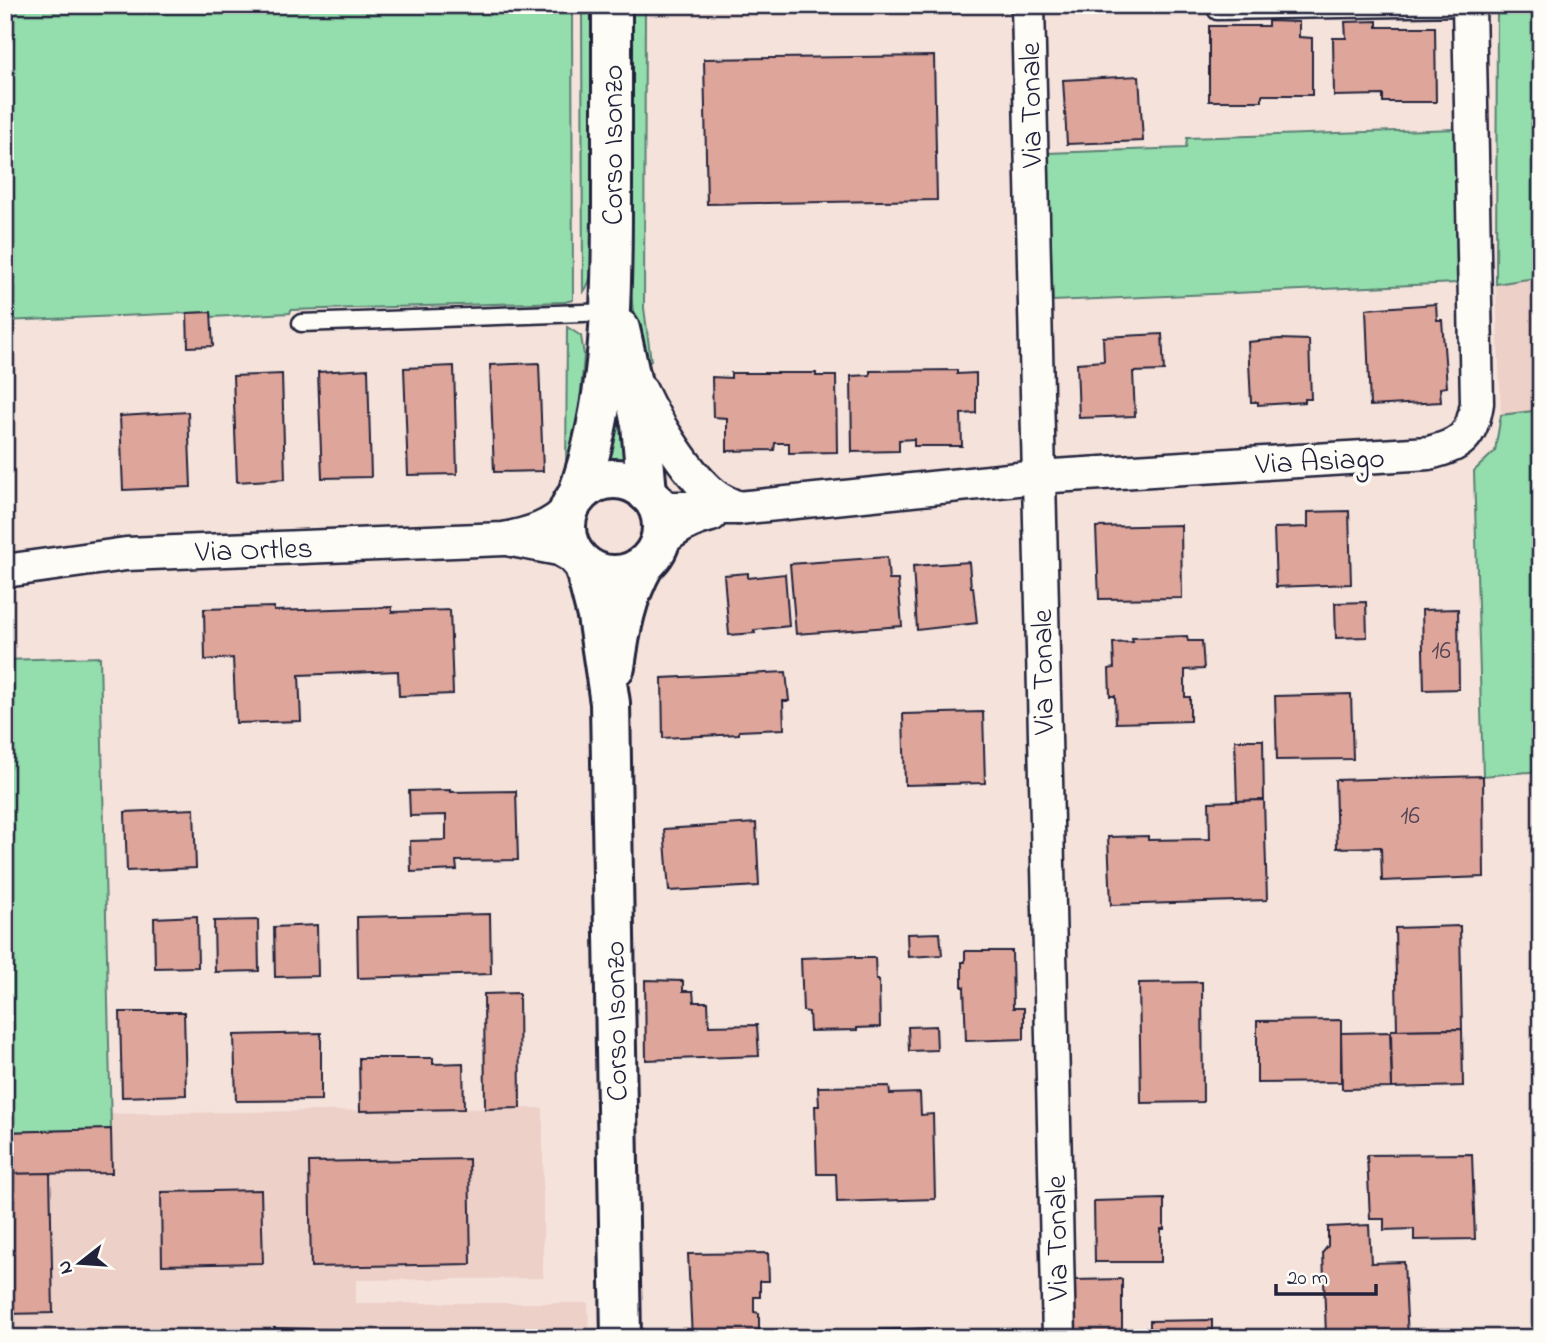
<svg xmlns="http://www.w3.org/2000/svg" width="1546" height="1343" font-family="'Indie Flower',sans-serif">
	<rect width="100%" height="100%" fill="#f4e2db"/>
	<filter id="ink" filterUnits="userSpaceOnUse"><feTurbulence type="fractalNoise" baseFrequency=".0143" numOctaves="2"/><feDisplacementMap in="SourceGraphic" scale="14" xChannelSelector="R" yChannelSelector="G"/><feConvolveMatrix kernelMatrix="1 2 1 2 8 2 1 2 1" color-interpolation-filters="sRGB"/></filter>
	<g filter="url(#ink)">
		<g fill="#edd0c8">
			<path d="M1541,277V410L1501,415L1496,284Z"/>
			<path d="M543,1108V1278L356,1280V1303H588L589,1338H5V1132L110,1129V1114Z"/>
		</g>
		<g fill="#94ddac" stroke="#5b8074" stroke-width="2">
			<path d="M5,5H572L573,300L565,302L291,310L290,313L212,317L211,312L5,321Z"/>
			<path d="M582,5H593V235C592,254 595,278 583,293Z"/>
			<path d="M631,5H645L644,308L651,361L648,363L635,327L631,294Z"/>
			<path d="M1497,5H1541V277L1496,284Z"/>
			<path d="M1456,129L1457,283L1053,301L1047,153L1186,148L1187,138Z"/>
			<path d="M567,327L581,336L584,355L575,464L566,475Z"/>
			<path d="M615,394L631,462L605,460Z"/>
			<path d="M1541,410V771L1483,776L1474,471L1495,451L1501,415Z"/>
			<path d="M100,657L111,1129L5,1132V660Z"/>
		</g>
		<g fill="#dea59a" stroke="#22223b" stroke-width="2">
			<path d="M920,5H954V13L921,14Z"/>
			<path d="M1268,21L1299,22V37L1312,38V95H1262V101H1209V26H1268Z"/>
			<path d="M1377,21V27H1435L1436,102H1383V95L1334,96L1333,38H1346L1345,22Z"/>
			<path d="M934,56L937,200L707,204L704,59Z"/>
			<path d="M1139,76L1143,141L1067,144L1063,80Z"/>
			<path d="M1436,304L1437,320H1442L1447,387L1440,388L1441,402L1370,406L1366,309Z"/>
			<path d="M211,312L213,346L188,347L187,313Z"/>
			<path d="M1162,334L1164,371L1133,372L1135,416L1079,418L1077,363L1104,361L1103,337Z"/>
			<path d="M1279,339L1309,340L1311,399H1305V402L1258,405V402H1251L1248,342Z"/>
			<path d="M539,363L543,471L494,472L490,365Z"/>
			<path d="M454,366L457,474L408,475L404,368Z"/>
			<path d="M368,369L371,477L322,478L318,372Z"/>
			<path d="M957,370V374L976,373V413L961,414L962,446H914V439L899,440V451L852,452L851,376L870,375V371Z"/>
			<path d="M731,373H816V376H836L837,452L789,453V443H775L774,450L727,451V418L713,417L712,377L731,378Z"/>
			<path d="M282,374L285,479L237,482L233,376Z"/>
			<path d="M188,412L191,487L123,490L120,416Z"/>
			<path d="M1349,511L1351,584L1276,587L1274,528L1308,527V512Z"/>
			<path d="M1181,525L1182,598L1099,599L1096,527Z"/>
			<path d="M887,557L889,580H898L902,626L796,634L790,564Z"/>
			<path d="M969,562L971,587H973L977,623L917,630L913,566Z"/>
			<path d="M748,573V578L785,574L789,626L754,630L755,633L729,635L724,575Z"/>
			<path d="M1366,602L1367,637L1336,638L1335,603Z"/>
			<path d="M274,607V611L392,607V612L450,610L453,694L399,696L398,671L299,675L301,721L236,723L233,658L205,660L204,609Z"/>
			<path d="M1458,609L1459,689L1424,690L1422,610Z"/>
			<path d="M1187,636L1188,641H1202L1204,669L1185,670V697H1190V721L1116,723L1115,696H1110L1109,669L1114,668L1113,643L1133,642L1132,638Z"/>
			<path d="M786,672L789,701H783L784,729L739,731V734L663,738L662,678Z"/>
			<path d="M1351,694L1353,759L1277,760L1275,696Z"/>
			<path d="M983,712L985,783L905,785L903,714Z"/>
			<path d="M1235,740H1263L1264,800L1237,801Z"/>
			<path d="M1483,776L1484,877L1382,881L1381,847L1337,848L1335,780Z"/>
			<path d="M450,790V792L516,791L518,860L456,861L457,870L411,872L410,841L446,840V815L410,816L409,791Z"/>
			<path d="M1264,800L1267,900L1111,905L1108,837L1148,836V840L1210,839L1209,802Z"/>
			<path d="M194,809L196,868L127,871L125,812Z"/>
			<path d="M756,823L759,886L669,891L664,829Z"/>
			<path d="M490,914L491,974L358,978L357,917Z"/>
			<path d="M197,916L198,967L155,968L154,918Z"/>
			<path d="M258,920L259,971L215,972L214,921Z"/>
			<path d="M317,925L318,976L275,977L274,927Z"/>
			<path d="M1460,926L1462,1029L1397,1030L1395,928Z"/>
			<path d="M940,933L942,955L908,957L907,934Z"/>
			<path d="M965,951H1012L1013,1008H1024V1039L966,1041L964,987H962V962H965Z"/>
			<path d="M855,956V958H875L876,980H879L880,1027L857,1028V1030L810,1031L809,1012L803,1011L801,958Z"/>
			<path d="M645,980L683,981V991H693L694,1002H708L709,1026L757,1025L759,1056L646,1060Z"/>
			<path d="M1202,982L1203,1102L1141,1103L1139,983Z"/>
			<path d="M519,993L520,1108L485,1109L484,994Z"/>
			<path d="M120,1012H184L186,1095L122,1097Z"/>
			<path d="M1341,1020V1082L1257,1083V1021Z"/>
			<path d="M936,1026L937,1050L909,1051L908,1027Z"/>
			<path d="M1462,1029L1463,1086L1392,1088L1391,1030Z"/>
			<path d="M1390,1032L1392,1088L1342,1089L1341,1033Z"/>
			<path d="M321,1033V1100L236,1101L234,1035Z"/>
			<path d="M359,1058H433V1064L463,1063L464,1109L360,1111Z"/>
			<path d="M889,1086L890,1094L920,1093L921,1115L933,1114L935,1199L837,1202L836,1174H817L815,1106H819L818,1087Z"/>
			<path d="M111,1129L112,1173L5,1174V1132Z"/>
			<path d="M1472,1154L1475,1239L1414,1240V1229L1384,1230V1219H1370L1367,1155Z"/>
			<path d="M469,1159L471,1264L311,1267L309,1162Z"/>
			<path d="M50,1173L53,1313L5,1314V1174Z"/>
			<path d="M261,1190L263,1263L162,1265L161,1192Z"/>
			<path d="M1164,1199V1229H1161V1262H1095L1094,1201Z"/>
			<path d="M1369,1225L1371,1263L1404,1262L1408,1338H1329L1326,1335L1323,1252L1328,1246V1227Z"/>
			<path d="M768,1253L769,1281H760V1297H754V1312L759,1313V1338H692L688,1254Z"/>
			<path d="M1122,1279V1338H1075L1074,1280Z"/>
			<path d="M1212,1320V1338H1150V1321Z"/>
			<path d="M274,1328L357,1330V1338H274Z"/>
			<path d="M929,1328V1338H873V1330Z"/>
		</g>
		<g fill="none" stroke-linecap="round" stroke-linejoin="round">
			<g stroke="#22223b" stroke-width="21">
				<g id="service">
					<path d="M1217,11L1469,7"/>
					<path d="M301,323L610,312"/>
				</g>
			</g>
			<g stroke="#22223b" stroke-width="37">
				<g id="minor">
					<path d="M1028,5L1059,1338"/>
					<path d="M641,391C655,421 690,479 718,498C724,502 732,505 738,508"/>
					<path d="M654,502L670,508H738L1037,477L1429,453C1461,445 1472,437 1477,403L1469,5"/>
					<path d="M512,540L559,549L578,560"/>
					<path d="M659,544C674,529 690,520 711,515"/>
					<path d="M5,571L126,554L504,539C529,534 552,528 570,508"/>
				</g>
			</g>
			<g stroke="#22223b" stroke-width="44">
				<g id="tertiary">
					<path d="M620,329L641,424L647,493"/>
					<circle cx="614" cy="527" r="48"/>
					<path d="M577,496C611,403 612,301 612,202C612,137 612,71 612,5"/>
					<path d="M584,565L597,616L610,703L621,1338"/>
					<path d="M615,667C620,630 626,597 644,565"/>
				</g>
			</g>
			<use href="#service" stroke="#fdfcf7" stroke-width="16"/>
			<use href="#minor" stroke="#fdfcf7" stroke-width="32"/>
			<use href="#tertiary" stroke="#fdfcf7" stroke-width="38"/>
		</g>
	</g>
	<g text-anchor="middle" stroke-width="7" stroke-linejoin="round" paint-order="stroke">
		<g font-size="26" fill="#514353">
			<text x="1441" y="658">16</text>
			<text x="1410" y="823">16</text>
		</g>
		<g font-size="30" fill="#22223b" stroke="#fdfcf7">
			<text transform="translate(1030 105) rotate(-91)" y="10">Via Tonale</text>
			<text transform="translate(612 145) rotate(-90)" y="10">Corso Isonzo</text>
			<text transform="translate(1320 460) rotate(-3)" y="10">Via Asiago</text>
			<text transform="translate(254 549) rotate(-2)" y="10">Via Ortles</text>
			<text transform="translate(1042 672) rotate(-91)" y="10">Via Tonale</text>
			<text transform="translate(615 1021) rotate(-91)" y="10">Corso Isonzo</text>
			<text transform="translate(1056 1238) rotate(-91)" y="10">Via Tonale</text>
		</g>
	</g>
	<rect width="1546" height="1343" fill="none" stroke="#fdfcf7" stroke-width="28"/>
	<rect x="14" y="14" width="1518" height="1315" fill="none" stroke="#22223b" stroke-width="2.5" filter="url(#ink)"/>
	<g transform="translate(80 1263) rotate(253)" stroke="#fdfcf7" stroke-width="5" paint-order="stroke">
	<path d="M0-5L12 26L0 18L-12 26Z" fill="#22223b"/>
	<text y="-10" font-size="19" font-weight="bold" text-anchor="middle" fill="#22223b">N</text>
	</g>
	<path d="M1276 1284v10h100v-10" fill="none" stroke="#22223b" stroke-width="3.5"/>
	<text x="1287" y="1284" font-size="21" fill="#22223b" stroke="#fdfcf7" stroke-width="5" paint-order="stroke">20 m</text>
</svg>
